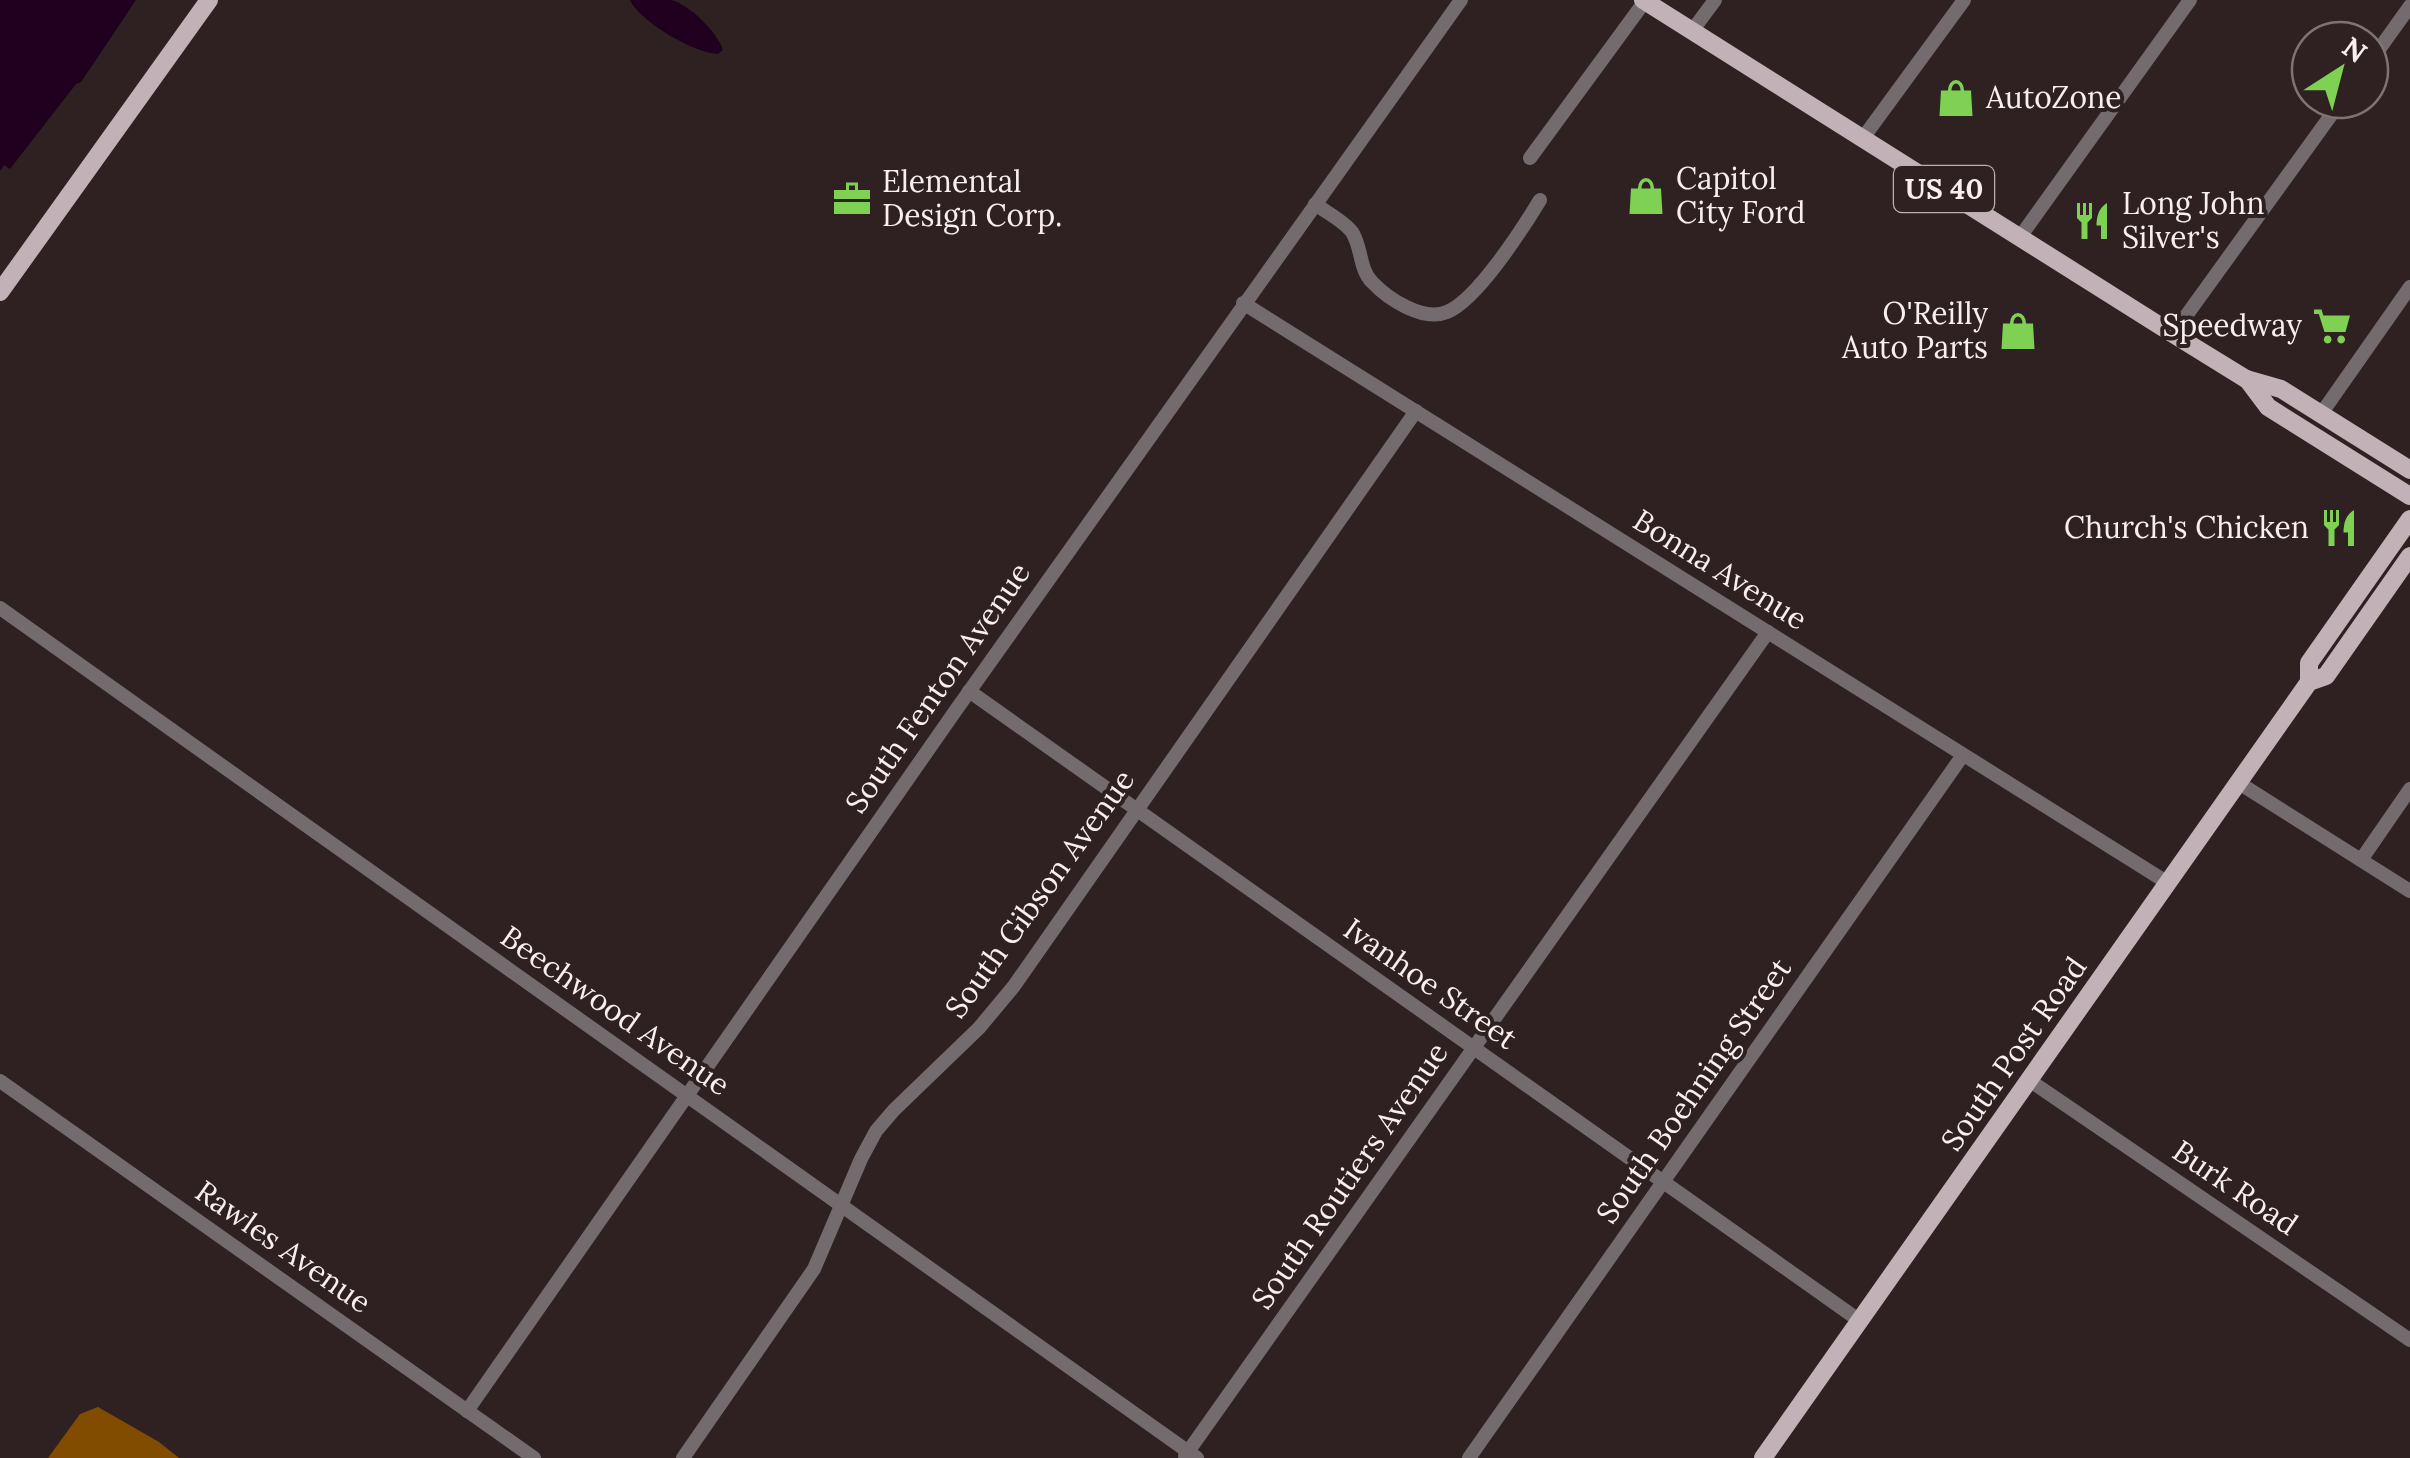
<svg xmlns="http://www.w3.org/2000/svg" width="2410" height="1458" font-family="Lora,serif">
	<rect width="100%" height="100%" fill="#2f2121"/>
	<path fill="#824c00" d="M98,1407L159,1442L179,1458H48L80,1414Z"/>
	<g fill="#1f001e">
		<path d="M0,0H136L81,82L76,84L10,169L4,165L0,171Z"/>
		<path d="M630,0C642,0 659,0 671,0C689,4 718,33 723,50L718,54C694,53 640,22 630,0Z"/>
	</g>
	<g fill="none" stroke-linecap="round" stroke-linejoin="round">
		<g stroke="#736b6e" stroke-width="14">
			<path d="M1692,31L1715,0"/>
			<path d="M2370,62L2410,6"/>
			<path d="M1863,138L1964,0"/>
			<path d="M1530,158L1645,1"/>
			<path d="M1315,204C1326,212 1344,221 1352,232C1362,247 1359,269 1372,282C1388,299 1423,322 1447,312C1477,300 1523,228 1540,200"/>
			<path d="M2020,237L2190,0"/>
			<path d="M1243,303L2168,883"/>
			<path d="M2173,334L2342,100"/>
			<path d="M2321,414L2410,287"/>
			<path d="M0,608L1197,1458"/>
			<path d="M969,691L1860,1321"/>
			<path d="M2239,783L2410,891"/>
			<path d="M2361,860L2410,789"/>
			<path d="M2029,1080L2410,1340"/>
			<path d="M0,1081L534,1458"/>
			<path d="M467,1411L956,710L1461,0"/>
			<path d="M1185,1456L1768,632"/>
			<path d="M683,1458L814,1269L861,1159L876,1131L894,1110L979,1028L1014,986L1416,411"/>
			<path d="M1469,1458L1963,755"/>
		</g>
		<g stroke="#c2b2b8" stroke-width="18">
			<path d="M1643,0L2173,334L2246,379L2281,389L2410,470"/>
			<path d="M0,292L209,0"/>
			<path d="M2247,379L2268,407L2410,496"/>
			<path d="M2309,682V663L2410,519"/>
			<path d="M1763,1458L2309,682L2326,676L2410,556"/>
		</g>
	</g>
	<defs>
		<g id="shop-bare" transform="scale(3)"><path d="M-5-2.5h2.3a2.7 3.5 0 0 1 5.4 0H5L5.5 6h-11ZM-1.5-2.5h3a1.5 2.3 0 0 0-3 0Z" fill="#7ed153" stroke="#2f2121" stroke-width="2.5" paint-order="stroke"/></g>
		<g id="office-bare" transform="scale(3)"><path d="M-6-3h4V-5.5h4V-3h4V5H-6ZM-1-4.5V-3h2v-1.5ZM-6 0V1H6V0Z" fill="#7ed153" stroke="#2f2121" stroke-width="2.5" paint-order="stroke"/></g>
		<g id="restaurant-bare" transform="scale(3)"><path d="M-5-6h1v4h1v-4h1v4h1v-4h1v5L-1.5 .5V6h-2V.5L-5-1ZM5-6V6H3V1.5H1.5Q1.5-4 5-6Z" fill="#7ed153" stroke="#2f2121" stroke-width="2.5" paint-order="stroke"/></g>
		<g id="supermarket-bare" transform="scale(3)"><path d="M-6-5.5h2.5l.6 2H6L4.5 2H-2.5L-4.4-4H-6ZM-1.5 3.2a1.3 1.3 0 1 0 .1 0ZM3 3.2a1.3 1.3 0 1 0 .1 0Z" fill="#7ed153" stroke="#2f2121" stroke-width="2.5" paint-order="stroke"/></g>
	</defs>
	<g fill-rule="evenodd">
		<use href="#shop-bare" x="1956" y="98"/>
		<use href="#shop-bare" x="1646" y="196"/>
		<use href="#office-bare" x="852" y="199"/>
		<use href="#restaurant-bare" x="2092" y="221"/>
		<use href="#supermarket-bare" x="2332" y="326"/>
		<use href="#shop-bare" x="2018" y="331"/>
		<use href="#restaurant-bare" x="2339" y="528"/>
	</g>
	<g text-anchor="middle" stroke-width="8" stroke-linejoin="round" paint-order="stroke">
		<rect fill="#2f2121" stroke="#bcb1b1" stroke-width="2.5" x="1894" y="166" width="100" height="46" rx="8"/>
		<g font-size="28" font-weight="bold" fill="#f9efef">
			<text x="1944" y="199">US 40</text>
		</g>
		<g font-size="30" fill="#f9efef" stroke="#2f2121" text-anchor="start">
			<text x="1986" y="108">AutoZone</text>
			<text x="1676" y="189">Capitol<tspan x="1676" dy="34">City Ford</tspan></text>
			<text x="882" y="192">Elemental<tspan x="882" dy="34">Design Corp.</tspan></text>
			<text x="2122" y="214">Long John<tspan x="2122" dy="34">Silver's</tspan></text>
			<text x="1988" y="324" text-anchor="end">O'Reilly<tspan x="1988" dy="34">Auto Parts</tspan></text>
			<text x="2302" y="336" text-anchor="end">Speedway</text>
			<text x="2309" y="538" text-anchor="end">Church's Chicken</text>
		</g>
		<g font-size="30" fill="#f9efef" stroke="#2f2121">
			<text transform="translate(1720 570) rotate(32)" y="10">Bonna Avenue</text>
			<text transform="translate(938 688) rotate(-55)" y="10">South Fenton Avenue</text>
			<text transform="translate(1040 894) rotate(-54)" y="10">South Gibson Avenue</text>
			<text transform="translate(1430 984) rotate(35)" y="10">Ivanhoe Street</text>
			<text transform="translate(615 1011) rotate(35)" y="10">Beechwood Avenue</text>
			<text transform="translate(2014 1054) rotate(-55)" y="10">South Post Road</text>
			<text transform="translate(1694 1091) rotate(-55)" y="10">South Boehning Street</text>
			<text transform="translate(1350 1176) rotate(-55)" y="10">South Routiers Avenue</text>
			<text transform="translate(2235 1188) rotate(34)" y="10">Burk Road</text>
			<text transform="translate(283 1247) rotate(35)" y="10">Rawles Avenue</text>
		</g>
	</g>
	<g transform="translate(2340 70) rotate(36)"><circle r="48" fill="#2f2121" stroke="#807373" stroke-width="2.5"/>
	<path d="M0-8L18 38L0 25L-18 38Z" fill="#7ed153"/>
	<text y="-15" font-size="28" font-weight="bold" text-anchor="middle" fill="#f9efef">N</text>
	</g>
</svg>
